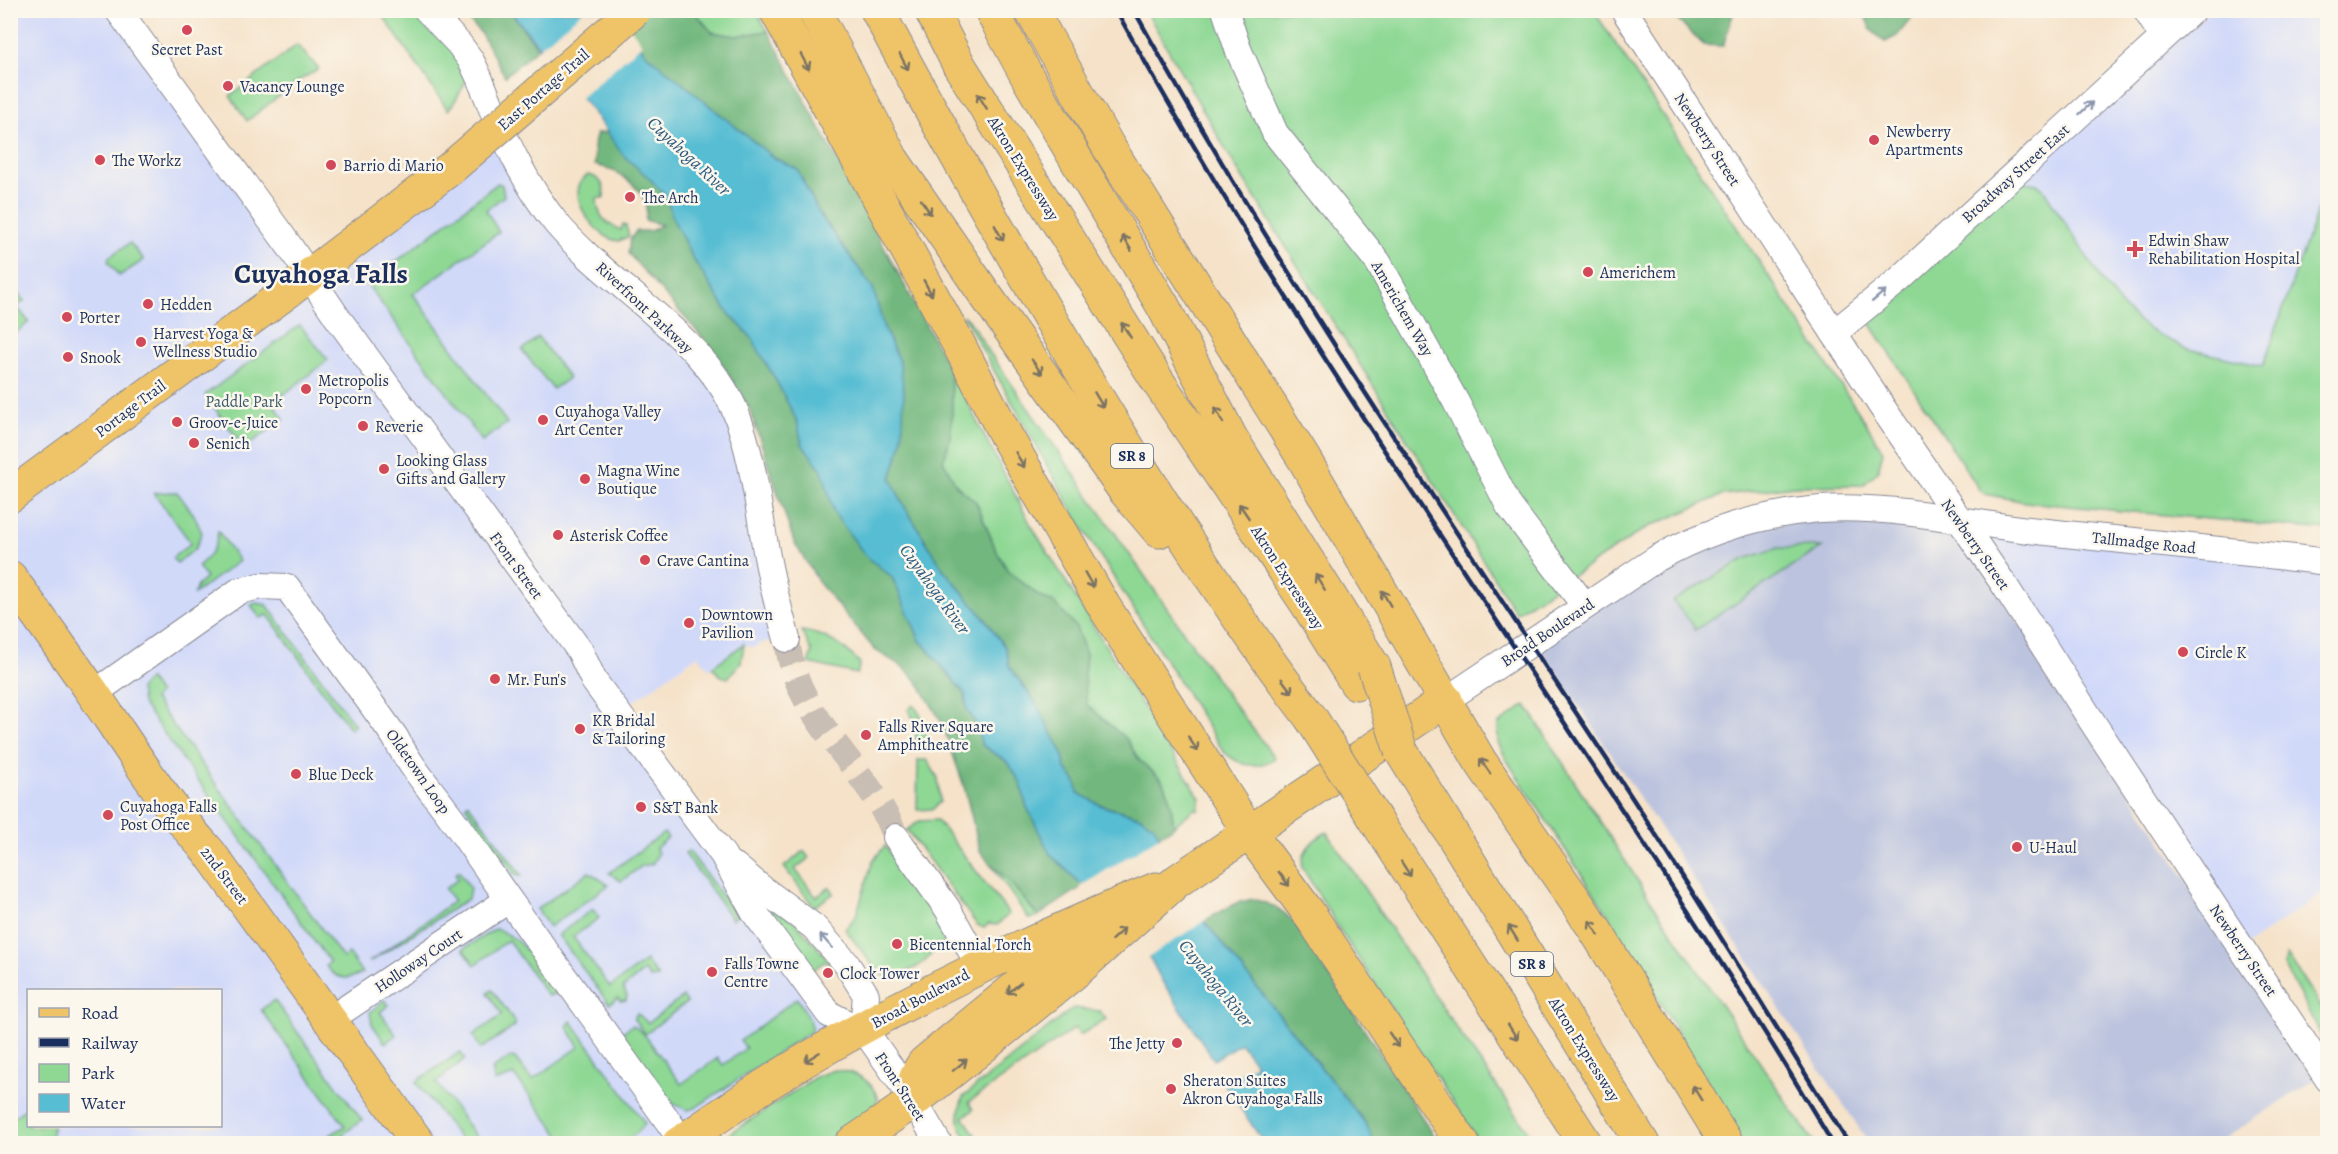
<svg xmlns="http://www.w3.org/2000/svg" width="2338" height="1154" font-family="Alegreya,serif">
	<rect width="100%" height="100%" fill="#fbf7ec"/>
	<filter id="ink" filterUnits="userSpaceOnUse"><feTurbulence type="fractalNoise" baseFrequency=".0167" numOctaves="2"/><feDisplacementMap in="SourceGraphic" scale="12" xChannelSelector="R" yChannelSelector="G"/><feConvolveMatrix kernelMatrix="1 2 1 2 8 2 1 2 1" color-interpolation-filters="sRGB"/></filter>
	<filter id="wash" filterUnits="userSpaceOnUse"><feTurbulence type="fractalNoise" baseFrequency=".008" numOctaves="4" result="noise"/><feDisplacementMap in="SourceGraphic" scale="24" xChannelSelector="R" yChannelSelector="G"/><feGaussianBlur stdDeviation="1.35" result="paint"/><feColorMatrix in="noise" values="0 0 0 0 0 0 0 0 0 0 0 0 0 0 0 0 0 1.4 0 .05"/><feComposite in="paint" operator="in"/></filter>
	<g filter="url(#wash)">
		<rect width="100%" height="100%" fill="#f5e2c9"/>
		<g fill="#d1d9f9" fill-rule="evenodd">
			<path d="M10,11H118L310,274L499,124L527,180L727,396L779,639L758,644L755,648L743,644L709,669L698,655L617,713L842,1021L678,1143H419L11,577Z"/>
			<path d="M2210,11H2327V530L2025,502L1985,494L1979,489L1866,317Z"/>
			<path d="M1972,528L2327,566V890L2247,945Z"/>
			<path d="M10,590L411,1143H11ZM28,990H220V1126H28Z"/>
		</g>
		<path fill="#bbc3de" d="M1842,513L1957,527L2316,1079L2217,1143H1869L1537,643L1713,536Z"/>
		<g fill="#8ed894" stroke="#548479" stroke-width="1.5">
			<path d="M397,11H425L476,69C461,83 462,95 448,110L383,16Z"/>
			<path d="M694,11H756L768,31L736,36L711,32Z"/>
			<path d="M1146,11H1594L1867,425L1883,451L1878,471L1863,485L1794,486L1723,495L1646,528L1516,613L1237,169Z"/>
			<path d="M297,45L319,69L298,81L247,121L230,96Z"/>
			<path d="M588,175C602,178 605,186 604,198H597C597,215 605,224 621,230L623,224L626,226L629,236L619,241C595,239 561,191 588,175Z"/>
			<path d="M2018,181L2037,184L2044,190L2107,288L2125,310L2150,330L2184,348L2263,366L2320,203L2327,202V530L2025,502L1985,494L1979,489L1866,317Z"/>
			<path d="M498,183L502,185L504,196L486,210L499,232L413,294L507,423L482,441L367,284Z"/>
			<path d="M130,243L144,260L119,276L108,261L109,257Z"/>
			<path d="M11,285L24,301L17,307L29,322L11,337Z"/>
			<path d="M963,315L969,320L990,353L1230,699L1275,758C1256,771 1239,766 1223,751L1079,522Z"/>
			<path d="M300,325L328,360L273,403L284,419L244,448L205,395Z"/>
			<path d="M538,337L569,378L553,389L522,350Z"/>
			<path d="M949,368L1032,527L1200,798L1198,810L1194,809L1174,826L1170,800L1162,780L1139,760L1127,740L1087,706L1084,675L1086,654L1054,603L1038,595L1008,571L996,550L976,502L956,485L943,460C955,434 953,396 949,368Z"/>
			<path d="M177,492L194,515L202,533L195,549L177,563L172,558L191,543L154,493Z"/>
			<path d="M218,531L239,561L194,594L197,586L206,578L198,566C210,557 217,546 218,531Z"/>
			<path d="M1822,547L1695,630L1693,625L1673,601L1744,559L1779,548Z"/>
			<path d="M256,603L267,605L355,725L350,729L268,615L260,618L251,605Z"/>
			<path d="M802,631C826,634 844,646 860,663L857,674L808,663L812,652Z"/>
			<path d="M744,644L741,662L728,678L721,676L712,667Z"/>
			<path d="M149,679L159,694L154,699L343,958L349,954L362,973C348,981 336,980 326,966L330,962L142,703L140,689Z"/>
			<path d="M913,705C922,715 930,732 925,745L917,746L914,719L908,710Z"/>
			<path d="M1526,705L1643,889L1814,1143H1743L1612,921L1508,762L1498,743V724Z"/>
			<path d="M918,760H927L938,778L940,802L933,809L917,810Z"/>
			<path d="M468,803L522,876L515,875L468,810L466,806Z"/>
			<path d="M937,820L1009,914L997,925L989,924L984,928L977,925L907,830L919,821Z"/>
			<path d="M1327,832L1451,1020L1536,1143H1480L1343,935L1302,867C1302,850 1313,839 1327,832Z"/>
			<path d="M664,833L668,838L656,848L658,854L652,864L642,866L621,881L609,873Z"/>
			<path d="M885,846C901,868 951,919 943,946L937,943C930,965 909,971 889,979L877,971L845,929L856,916L873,860Z"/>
			<path d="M689,851L737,916L732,919L685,854Z"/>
			<path d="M804,851L809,858L795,869L816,897L830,887L834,893L814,907L784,867Z"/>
			<path d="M989,862L1007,879L1038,916L1029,919Z"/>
			<path d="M459,871L470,888L468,899L369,962L454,901L445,889L458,879L455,874Z"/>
			<path d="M589,872L609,885L549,927L537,909Z"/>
			<path d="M764,906L793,919L831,963L824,962L813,970V974Z"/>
			<path d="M593,909L599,918L573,937L610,987L646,961L658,977L650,978L644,971L623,988L627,996L626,1000L620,1001L618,998L609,1004L558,935Z"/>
			<path d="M495,929C523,936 541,970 557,993L548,996L508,940L475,965L463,949Z"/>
			<path d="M2287,955L2327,1016V1047L2284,965Z"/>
			<path d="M492,990L515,1022V1026L481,1049L473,1035L502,1015L488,993Z"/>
			<path d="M683,997L687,1002L645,1034L634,1019L637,1013L648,1023Z"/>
			<path d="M797,998L809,1018L812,1031L695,1108L688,1110L673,1104L621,1033L633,1025L644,1034L681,1084L718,1058L723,1065L746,1048L740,1041Z"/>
			<path d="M274,1000L362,1120L331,1143H317L345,1126L261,1010Z"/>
			<path d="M384,1000L389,1005L380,1012L396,1035L385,1043L372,1024L370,1012Z"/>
			<path d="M1073,1008L1100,1011L1106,1019L1080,1035L1075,1028L969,1102L973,1110L963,1117L981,1143H970C957,1125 956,1119 963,1097Z"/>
			<path d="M571,1021L645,1123C630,1151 591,1144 565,1143L514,1075L495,1082L492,1069L511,1057L515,1058L532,1080L579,1047L567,1026Z"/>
			<path d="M460,1052L465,1059L436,1082L481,1143H463L416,1082Z"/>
			<path d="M834,1070C854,1071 873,1079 878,1100L870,1113L824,1143L714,1144L817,1076Z"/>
			<path d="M28,1107V1126H53L50,1143H11V1119Z"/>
		</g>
		<g fill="#72b87e" stroke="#46746e" stroke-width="1.5">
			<path d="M460,11H510L538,48L505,76L480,32Z"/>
			<path d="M614,11H694L712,32L736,36L768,31L949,368C953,396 955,434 943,460L956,485L976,502L996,550L1008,571L1038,595L1054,603L1076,627L1086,654L1084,675L1087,705L1127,740L1139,760L1162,780L1170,800L1174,826L1165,833L1158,834C1147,813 1124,813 1104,806C1095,803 1086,797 1078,793L1076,782L1065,768L1063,754L1037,705L1009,666L1006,649L986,620L943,569L901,501L891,478L902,442L900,364L883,325L873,288L820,215L797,169L774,158L645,53Z"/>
			<path d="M1668,11H1734L1723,46L1704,45Z"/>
			<path d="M1863,11H1917L1897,36L1885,42L1871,30Z"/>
			<path d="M597,133H608L623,155L648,177L666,196L674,221L694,260L727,311L751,337L777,382L797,421L802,444L822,469L833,510L865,555L892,577L920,640L965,694L967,710L976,724L982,745L1008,762L1021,783L1026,805L1050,854L1083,886L1038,916L1007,879L989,862L980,851L964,786L942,723L918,682L903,667L875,650L820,584L794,542L750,410L730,377L709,345L628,253L630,240L636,231H650L662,225L645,220C654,193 619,169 595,165L594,144Z"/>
			<path d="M1253,899C1271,904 1281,909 1294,922L1439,1143H1374L1366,1124L1204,921L1236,903Z"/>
		</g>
		<path fill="#56bdd3" stroke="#387698" stroke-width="1.5" d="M510,11H614L645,53L774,158L797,169L820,215L873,288L883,325L900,364L904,392L902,442L891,478L901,501L943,569L986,620L1006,649L1009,666L1037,705L1063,754L1065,768L1076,782L1078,793L1102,806L1141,817L1154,826L1204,921L1366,1124L1374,1143H1264L1225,1085L1256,1064L1240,1043L1214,1060L1162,981L1151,960L1083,886L1050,854L1026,805L1021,783L1008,762L982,745L976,724L967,710L965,694L920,640L892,577L865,555L834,513L822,470L802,444L797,421L777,382L751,337L727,311L694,260L674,221L666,196L648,177L623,155L596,116Z"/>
		<g fill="#f5e2c9">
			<path d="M618,10L642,44L578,100L537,50L583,11Z"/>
			<path d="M1162,835L1207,919L1146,959L1080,887Z"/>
		</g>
	</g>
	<g filter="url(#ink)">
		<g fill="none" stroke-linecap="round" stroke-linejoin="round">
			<path stroke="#c9beb4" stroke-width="26" stroke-dasharray="26 13" stroke-linecap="butt" d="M787,639C795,721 868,765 896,837"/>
			<g stroke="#888894" stroke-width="28">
				<g id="minor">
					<path d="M118,10L290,247L337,317L580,651L594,681L723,855L754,912L799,973L829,1014L850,1025L863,1028"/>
					<path d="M427,10L459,44L470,59C479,75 485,91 492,109C509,148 529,190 556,223C608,285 706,338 736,413C753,457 758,505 766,551C771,581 779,610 787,639"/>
					<path d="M1225,10L1238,49L1275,133L1378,262L1456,402L1509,506L1585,606"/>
					<path d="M1624,10L1882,407L2005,586L2095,726L2328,1079"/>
					<path d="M2146,10L2163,37"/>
					<path d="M1834,333L1900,279L2193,10"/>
					<path d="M93,694L239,591L260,586L287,587L395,737C413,772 441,801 463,834C534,938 610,1038 682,1141"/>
					<path d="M1446,700L1656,559C1707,530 1762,514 1820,509C1889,504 1960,522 2029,530C2128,541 2228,550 2328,562"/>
					<path d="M896,837L947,908L980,967"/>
					<path d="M735,866L760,887L814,927L846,963L866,995L863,1028L914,1101L939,1144"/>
					<path d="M329,1020L508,900"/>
				</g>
			</g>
			<g stroke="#888894" stroke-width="35">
				<g id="major">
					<path d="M10,496L294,287L451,168"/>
					<path d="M10,577C38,616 66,654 93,693C130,748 164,803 209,852L419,1144"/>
					<path d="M914,1101C911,1086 915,1076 924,1063L1082,933"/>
					<path d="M678,1144C727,1111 776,1076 828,1047C933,987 1044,935 1156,889"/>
					<path d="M851,1144L914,1101L975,1053L1074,973L1177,881L1446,700"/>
				</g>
			</g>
			<g stroke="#888894" stroke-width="35">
				<g id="highway">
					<path d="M776,10L958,343L1005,434L1105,608L1249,832L1308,912L1463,1144"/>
					<path d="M814,10L892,159L984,293L1125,491L1159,531"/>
					<path d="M877,10C939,127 1004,241 1071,354C1146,479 1223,602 1311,718"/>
					<path d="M931,10L959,65L1159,383L1307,604L1356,683"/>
					<path d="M991,10L1028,78L1163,306L1231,438L1374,667"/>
					<path d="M1031,10L1108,146L1304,459L1480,761L1594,928L1727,1144"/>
					<path d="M1401,751L1643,1144"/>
					<path d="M1375,819L1586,1144"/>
				</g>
			</g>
			<use href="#minor" stroke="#fff" stroke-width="26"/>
			<use href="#major" stroke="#efc469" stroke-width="33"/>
			<use href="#highway" stroke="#efc469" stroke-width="33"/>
			<g stroke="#1b2f5e" stroke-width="4.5">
				<path d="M1116,10C1332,402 1604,760 1833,1144"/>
				<path d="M1134,10C1283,280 1458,533 1627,790C1703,906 1775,1026 1849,1144"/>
			</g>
			<g stroke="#888894" stroke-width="35" stroke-linecap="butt">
				<path id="major-bridge" d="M451,168L635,10"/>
			</g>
			<g stroke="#888894" stroke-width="35" stroke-linecap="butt">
				<g id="highway-bridge">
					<path d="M1374,667L1401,751"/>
					<path d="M1311,718L1375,819"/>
				</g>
			</g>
			<use href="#major-bridge" stroke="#efc469" stroke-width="33"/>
			<use href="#highway-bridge" stroke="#efc469" stroke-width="33"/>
		</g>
		<defs><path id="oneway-shaft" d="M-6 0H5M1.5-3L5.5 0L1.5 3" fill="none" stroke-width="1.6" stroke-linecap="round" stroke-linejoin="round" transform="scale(1.5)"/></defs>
		<g stroke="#7a7263">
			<use href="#oneway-shaft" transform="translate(805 62) rotate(62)"/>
			<use href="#oneway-shaft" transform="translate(904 62) rotate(62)"/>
			<use href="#oneway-shaft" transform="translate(982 101) rotate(-122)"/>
			<use href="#oneway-shaft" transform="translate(926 207) rotate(56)"/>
			<use href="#oneway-shaft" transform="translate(999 233) rotate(61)"/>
			<use href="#oneway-shaft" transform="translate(1127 243) rotate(-120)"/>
			<use href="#oneway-shaft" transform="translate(928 288) rotate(61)"/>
			<use href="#oneway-shaft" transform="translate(1126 330) rotate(-122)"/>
			<use href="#oneway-shaft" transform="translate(1037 367) rotate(55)"/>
			<use href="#oneway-shaft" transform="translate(1099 400) rotate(59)"/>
			<use href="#oneway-shaft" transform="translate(1219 415) rotate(-117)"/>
			<use href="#oneway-shaft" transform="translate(1020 460) rotate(60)"/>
			<use href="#oneway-shaft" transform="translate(1244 511) rotate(-124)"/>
			<use href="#oneway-shaft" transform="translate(1089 580) rotate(60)"/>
			<use href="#oneway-shaft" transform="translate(1320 582) rotate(-122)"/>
			<use href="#oneway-shaft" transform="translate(1386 598) rotate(-120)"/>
			<use href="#oneway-shaft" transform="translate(1287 686) rotate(53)"/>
			<use href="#oneway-shaft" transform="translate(1193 744) rotate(57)"/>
			<use href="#oneway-shaft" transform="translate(1485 766) rotate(-125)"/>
			<use href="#oneway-shaft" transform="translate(1406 869) rotate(57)"/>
			<use href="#oneway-shaft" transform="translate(1284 879) rotate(54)"/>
			<use href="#oneway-shaft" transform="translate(1594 928) rotate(-122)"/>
			<use href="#oneway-shaft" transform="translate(1513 933) rotate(-122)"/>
			<use href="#oneway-shaft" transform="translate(1118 934) rotate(-42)"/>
			<use href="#oneway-shaft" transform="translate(1014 988) rotate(142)"/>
			<use href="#oneway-shaft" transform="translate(1513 1032) rotate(57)"/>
			<use href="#oneway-shaft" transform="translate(1394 1040) rotate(56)"/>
			<use href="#oneway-shaft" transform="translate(812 1057) rotate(148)"/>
			<use href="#oneway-shaft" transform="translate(960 1065) rotate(-39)"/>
			<use href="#oneway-shaft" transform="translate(1697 1093) rotate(-121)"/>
		</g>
		<g stroke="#8d97ae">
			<use href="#oneway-shaft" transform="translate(2086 108) rotate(-43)"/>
			<use href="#oneway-shaft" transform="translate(1879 296) rotate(-40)"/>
			<use href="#oneway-shaft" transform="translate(826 941) rotate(-132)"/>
		</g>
	</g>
	<g fill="#d1495b" stroke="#fbf7ec" stroke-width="2">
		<circle cx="187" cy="30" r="6"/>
		<circle cx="228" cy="86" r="6"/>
		<circle cx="1874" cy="140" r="6"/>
		<circle cx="100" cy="160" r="6"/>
		<circle cx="331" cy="165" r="6"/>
		<circle cx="630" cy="197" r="6"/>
		<path d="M2132 240h6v6h6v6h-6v6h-6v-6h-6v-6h6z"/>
		<circle cx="1588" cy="272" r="6"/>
		<circle cx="148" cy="304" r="6"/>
		<circle cx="67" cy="317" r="6"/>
		<circle cx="141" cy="342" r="6"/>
		<circle cx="68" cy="357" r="6"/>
		<circle cx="306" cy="389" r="6"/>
		<circle cx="543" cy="420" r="6"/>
		<circle cx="177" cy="422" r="6"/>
		<circle cx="363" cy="426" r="6"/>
		<circle cx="194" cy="443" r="6"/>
		<circle cx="384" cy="469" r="6"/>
		<circle cx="585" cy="479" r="6"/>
		<circle cx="558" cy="535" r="6"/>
		<circle cx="645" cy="560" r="6"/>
		<circle cx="689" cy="623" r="6"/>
		<circle cx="2183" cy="652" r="6"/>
		<circle cx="495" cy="679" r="6"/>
		<circle cx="580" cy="729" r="6"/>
		<circle cx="866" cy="735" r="6"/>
		<circle cx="296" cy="774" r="6"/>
		<circle cx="641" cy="807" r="6"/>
		<circle cx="108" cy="815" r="6"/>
		<circle cx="2017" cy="847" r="6"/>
		<circle cx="897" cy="944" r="6"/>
		<circle cx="712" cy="972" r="6"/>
		<circle cx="828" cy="973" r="6"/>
		<circle cx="1177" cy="1043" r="6"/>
		<circle cx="1171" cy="1089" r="6"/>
	</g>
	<g text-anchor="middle" stroke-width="5" stroke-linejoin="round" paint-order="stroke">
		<g fill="#fbf7ec" stroke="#5e6b89" stroke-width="1.5">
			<rect x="1111" y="444" width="42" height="24" rx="4.5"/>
			<rect x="1511" y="952" width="42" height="24" rx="4.5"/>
		</g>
		<g font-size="15" font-weight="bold" fill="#1b2f5e">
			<text x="1132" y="461">SR 8</text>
			<text x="1532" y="969">SR 8</text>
		</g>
		<g font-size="16" fill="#1b2f5e" stroke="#fbf7ec" text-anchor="start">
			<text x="187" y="55" text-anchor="middle">Secret Past</text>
			<text x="240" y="92">Vacancy Lounge</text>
			<text x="1886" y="137">Newberry<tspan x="1886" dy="18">Apartments</tspan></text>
			<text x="112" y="166">The Workz</text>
			<text x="343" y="171">Barrio di Mario</text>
			<text x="642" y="203">The Arch</text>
			<text x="2148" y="246">Edwin Shaw<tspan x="2148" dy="18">Rehabilitation Hospital</tspan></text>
			<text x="1600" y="278">Americhem</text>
			<text x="160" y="310">Hedden</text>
			<text x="79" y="323">Porter</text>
			<text x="153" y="339">Harvest Yoga &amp;<tspan x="153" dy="18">Wellness Studio</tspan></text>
			<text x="80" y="363">Snook</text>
			<text x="318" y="386">Metropolis<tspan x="318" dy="18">Popcorn</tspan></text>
			<text x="555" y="417">Cuyahoga Valley<tspan x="555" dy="18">Art Center</tspan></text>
			<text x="189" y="428">Groov-e-Juice</text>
			<text x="375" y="432">Reverie</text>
			<text x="206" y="449">Senich</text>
			<text x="396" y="466">Looking Glass<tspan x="396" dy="18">Gifts and Gallery</tspan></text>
			<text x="597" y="476">Magna Wine<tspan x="597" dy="18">Boutique</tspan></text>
			<text x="570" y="541">Asterisk Coffee</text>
			<text x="657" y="566">Crave Cantina</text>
			<text x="701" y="620">Downtown<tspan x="701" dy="18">Pavilion</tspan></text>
			<text x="2195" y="658">Circle K</text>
			<text x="507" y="685">Mr. Fun's</text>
			<text x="592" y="726">KR Bridal<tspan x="592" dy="18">&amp; Tailoring</tspan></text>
			<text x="878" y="732">Falls River Square<tspan x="878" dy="18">Amphitheatre</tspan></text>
			<text x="308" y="780">Blue Deck</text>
			<text x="120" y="812">Cuyahoga Falls<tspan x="120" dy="18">Post Office</tspan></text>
			<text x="653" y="813">S&amp;T Bank</text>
			<text x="2029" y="853">U-Haul</text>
			<text x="909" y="950">Bicentennial Torch</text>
			<text x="724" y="969">Falls Towne<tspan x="724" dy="18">Centre</tspan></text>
			<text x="840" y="979">Clock Tower</text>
			<text x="1165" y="1049" text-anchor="end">The Jetty</text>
			<text x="1183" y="1086">Sheraton Suites<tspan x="1183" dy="18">Akron Cuyahoga Falls</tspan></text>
		</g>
		<g font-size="16" fill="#1b2f5e" stroke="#fbf7ec">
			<text transform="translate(543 89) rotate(-41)" y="6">East Portage Trail</text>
			<text transform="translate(1708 139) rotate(57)" y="6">Newberry Street</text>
			<text transform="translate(1024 168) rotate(58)" y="6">Akron Expressway</text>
			<text transform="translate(2015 173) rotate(-42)" y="6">Broadway Street East</text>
			<text transform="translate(645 307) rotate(43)" y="6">Riverfront Parkway</text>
			<text transform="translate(1403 308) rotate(60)" y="6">Americhem Way</text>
			<text transform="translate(130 408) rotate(-37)" y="6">Portage Trail</text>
			<text transform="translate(2144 542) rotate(6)" y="6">Tallmadge Road</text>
			<text transform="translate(1976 544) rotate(55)" y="6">Newberry Street</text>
			<text transform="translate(517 565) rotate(54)" y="6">Front Street</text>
			<text transform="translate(1288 577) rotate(57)" y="6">Akron Expressway</text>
			<text transform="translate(1547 632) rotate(-34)" y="6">Broad Boulevard</text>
			<text transform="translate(419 771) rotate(55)" y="6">Oldetown Loop</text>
			<text transform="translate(225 875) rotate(53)" y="6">2nd Street</text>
			<text transform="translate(2244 950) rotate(56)" y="6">Newberry Street</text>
			<text transform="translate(418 960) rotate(-34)" y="6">Holloway Court</text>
			<text transform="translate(920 998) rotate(-28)" y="6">Broad Boulevard</text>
			<text transform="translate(1585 1049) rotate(58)" y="6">Akron Expressway</text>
			<text transform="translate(901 1086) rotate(57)" y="6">Front Street</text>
		</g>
		<g font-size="16" fill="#38596c" stroke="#fbf7ec">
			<text x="244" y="407">Paddle Park</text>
		</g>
		<g font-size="18" font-style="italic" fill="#2d5a81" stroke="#fbf7ec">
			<text transform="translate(689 156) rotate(43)" y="6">Cuyahoga River</text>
			<text transform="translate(935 589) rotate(54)" y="6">Cuyahoga River</text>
			<text transform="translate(1216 983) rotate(51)" y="6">Cuyahoga River</text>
		</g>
		<g font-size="28" font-weight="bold" fill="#1b2f5e" stroke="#fbf7ec">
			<text x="321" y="283">Cuyahoga Falls</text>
		</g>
	</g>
	<rect width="2338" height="1154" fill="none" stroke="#fbf7ec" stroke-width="36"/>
	<rect x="27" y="989" width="195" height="138" fill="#fbf7ec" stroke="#a1a7b3" stroke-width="1.5"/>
	<rect x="39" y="1008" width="30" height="9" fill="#efc469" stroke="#a1a7b3" stroke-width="1.5"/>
	<text x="81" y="1019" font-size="18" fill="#1b2f5e">Road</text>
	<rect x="39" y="1038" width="30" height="9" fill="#1b2f5e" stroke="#a1a7b3" stroke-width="1.5"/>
	<text x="81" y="1049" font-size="18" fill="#1b2f5e">Railway</text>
	<rect x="39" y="1064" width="30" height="18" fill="#8ed894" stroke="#a1a7b3" stroke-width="1.5"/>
	<text x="81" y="1079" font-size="18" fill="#1b2f5e">Park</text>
	<rect x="39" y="1094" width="30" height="18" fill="#56bdd3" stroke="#a1a7b3" stroke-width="1.5"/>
	<text x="81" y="1109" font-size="18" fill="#1b2f5e">Water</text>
</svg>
